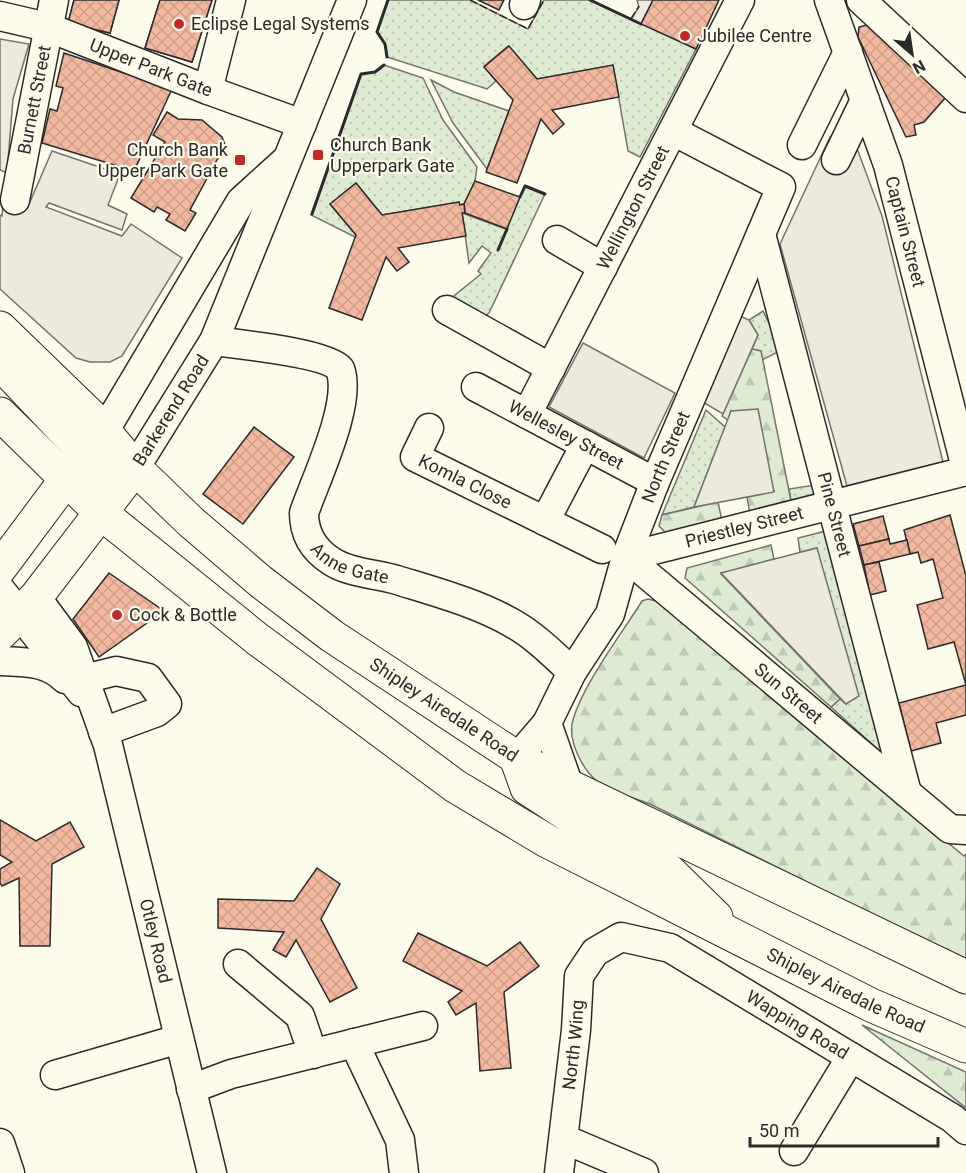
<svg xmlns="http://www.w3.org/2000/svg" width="966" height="1173" font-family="Roboto,sans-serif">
	<defs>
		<pattern id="grass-dots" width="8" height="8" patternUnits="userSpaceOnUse" patternTransform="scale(1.5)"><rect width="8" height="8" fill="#deebd1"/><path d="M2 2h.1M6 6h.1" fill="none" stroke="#bfcab4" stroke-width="1.8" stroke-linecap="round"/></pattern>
		<pattern id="forest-firs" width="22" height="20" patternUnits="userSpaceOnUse" patternTransform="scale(1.5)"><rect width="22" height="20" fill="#deebd1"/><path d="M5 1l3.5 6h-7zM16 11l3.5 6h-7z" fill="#bfcab4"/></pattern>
		<pattern id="building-cross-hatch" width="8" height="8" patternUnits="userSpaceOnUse" patternTransform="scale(1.5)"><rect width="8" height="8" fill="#f2b8a0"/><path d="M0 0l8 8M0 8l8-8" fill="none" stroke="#d09e8a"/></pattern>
	</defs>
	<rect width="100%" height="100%" fill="#fdfbea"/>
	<g fill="url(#grass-dots)" stroke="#74746e" stroke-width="1.5">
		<path d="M388,0H470L528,29L544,0H590L696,49L640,157L628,151L613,65L537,79L508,46L484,66L496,81L487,89L387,57L385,44L377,32Z"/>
		<path d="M384,65L423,78L443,120L477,167L475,181L465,204L460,205L459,202L382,215L356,183L330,204L356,235L355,237L311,215L361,74L375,72Z"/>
		<path d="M431,80L454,92L509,111L487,169L453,123Z"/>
		<path d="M525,186L545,194L489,313L482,318L449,300L481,274L478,271L491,253L482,246L469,263L462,213L506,229Z"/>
		<path d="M763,311L782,350L762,360L761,351L752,349L758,335L749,320Z"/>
		<path d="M706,410L725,427L694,507L662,515Z"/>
		<path d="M815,485L820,500L792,506L789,489Z"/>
		<path d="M830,530L883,743L881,752L831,707L840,699L846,704L817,548L800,552L798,538Z"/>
	</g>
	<g fill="url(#forest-firs)" stroke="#74746e" stroke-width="1.5">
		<path d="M752,349L761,351L792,506L750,514L747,497L774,491L731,411L728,420L722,416Z"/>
		<path d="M718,502L722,521L667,534L659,526L662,515Z"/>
		<path d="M771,545L774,559L721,574L840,699L831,707L685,578L687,568Z"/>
		<path d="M648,599L656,601L964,856L966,854V961L652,805C635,798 611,792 597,781C583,770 569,743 572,724C580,688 621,635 642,601Z"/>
		<path d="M862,1025L966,1072V1108Z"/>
	</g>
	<g fill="#eceadb" stroke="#74746e" stroke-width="1.5">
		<path d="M637,0H653L641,24L631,19L639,7Z"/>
		<path d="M0,39L29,44L13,99L7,173L0,170Z"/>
		<path d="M830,137L858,151L882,216L943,462L847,486L780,244Z"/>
		<path d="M52,151L120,174L108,205L127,214L122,230L49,203L46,207L122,236L131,224L182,258L122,356L110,362H90L76,358L0,289V215L2,216L4,190L15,200L29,204Z"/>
		<path d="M738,315L749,320L758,335L723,414L701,401Z"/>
		<path d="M583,343L675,393L644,458L549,407Z"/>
		<path d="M758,409L774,492L694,507L731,411Z"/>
		<path d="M817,548L859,696L846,704L721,573Z"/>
	</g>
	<g fill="url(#building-cross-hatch)" stroke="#2b2b2b" stroke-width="1.5">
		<path d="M74,0H119L110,33L68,23Z"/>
		<path d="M74,0H119L110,33L68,23Z"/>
		<path d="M160,0H212L192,62L145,48Z"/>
		<path d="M160,0H212L192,62L145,48Z"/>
		<path d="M478,0H504L499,10Z"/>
		<path d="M653,0H719L696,49L641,24Z"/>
		<path d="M870,24L946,97L924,122L914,125L916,135L906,137L858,37L859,27Z"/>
		<path d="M509,46L537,79L613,65L619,97L552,110L564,124L553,134L541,119L517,183L486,172L513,100L484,67Z"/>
		<path d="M64,53L172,89L134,171L42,143L50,109L57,111L63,88L56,86Z"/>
		<path d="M167,112L178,119L202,120L222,137L225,145L190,210L196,213L185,231L166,220L170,214L157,207L154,212L131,198L165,142L153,135Z"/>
		<path d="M475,181L520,197L507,229L465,213L464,204Z"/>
		<path d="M356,183L382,215L459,202L460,205L464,204L465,213H462L466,236L398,248L409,262L397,271L386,257L362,320L329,308L356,235L330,204Z"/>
		<path d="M254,427L294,457L243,524L203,494Z"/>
		<path d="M950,515L966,576V715L936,723L941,743L911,751L899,703L966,685L954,642L928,649L917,605L943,598L933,559L921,563L918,552L910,554L904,530Z"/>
		<path d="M883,516L889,539L859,546L853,524Z"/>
		<path d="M889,539L890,544L907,540L910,554L864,565L859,546Z"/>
		<path d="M879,562L886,591L870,595L864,565Z"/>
		<path d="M109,573L164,611L99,657L73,619Z"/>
		<path d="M0,820L36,841L70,822L84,847L52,864L50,946H20L19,878L2,886L0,883V869L12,862L0,855Z"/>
		<path d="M317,868L340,884L321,919L357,988L330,1002L296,940L286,957L273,950L284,932L218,928V899L294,901Z"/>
		<path d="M418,933L487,966L520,942L539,966L504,992L511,1068L480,1071L476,1003L456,1015L448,1002L462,991L403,961Z"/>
	</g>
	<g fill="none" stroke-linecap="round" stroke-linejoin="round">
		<g stroke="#2b2b2b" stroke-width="31">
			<g id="minor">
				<path id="s1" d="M829,0L888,165L966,468"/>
				<path d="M861,0L966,98"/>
				<path d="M524,5L526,0"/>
				<path id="s2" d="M0,16L47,27L208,90L302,124"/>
				<path d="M208,90L231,0"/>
				<path d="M802,145L848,52"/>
				<path d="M836,160L865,100"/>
				<path id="s3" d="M15,200L54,0"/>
				<path id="s4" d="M761,234L907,793"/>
				<path d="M557,240L603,267"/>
				<path d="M447,310L551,368"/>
				<path id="s5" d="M214,341C237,344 327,353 340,369C353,402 316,478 304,513C304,534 314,550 331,561C349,573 377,574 397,580C436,592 477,603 512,623C535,636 554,655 572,672"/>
				<path id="s6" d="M476,387L655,482"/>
				<path id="s7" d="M527,414L740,0"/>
				<path id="s8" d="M429,428L415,457L602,549"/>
				<path d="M105,430L241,201L284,162"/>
				<path id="s9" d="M135,468L214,341L352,0"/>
				<path d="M545,521L585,445"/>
				<path id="s10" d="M626,557L950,829L966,830"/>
				<path id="s11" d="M626,557L966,471"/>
				<path d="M0,589L81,692"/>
				<path id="s12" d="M36,597L73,647L108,745L212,1173"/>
				<path d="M0,661C24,662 47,661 65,679"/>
				<path d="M84,679L116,671L148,678L167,704L157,712L103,732"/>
				<path d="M547,723L569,786"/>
				<path id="s13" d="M517,758L547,723L572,672L610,614L626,557L655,482L781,187L673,131"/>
				<path d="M238,964L300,1016L313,1054"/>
				<path d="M354,1043L400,1140L404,1173"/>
				<path d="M55,1075L179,1039"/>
				<path d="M191,1089L231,1074L423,1026"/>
				<path d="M564,1139L644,1173"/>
				<path d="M0,1143L10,1173"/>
				<path d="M794,1151L851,1057"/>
				<path id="s14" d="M559,1173L576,1030L579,976L595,952L621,937L670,948L952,1118L966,1130"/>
			</g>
		</g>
		<g stroke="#2b2b2b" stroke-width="35">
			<g id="major">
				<path id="s15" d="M0,328L94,419L135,468L191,522L260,581L332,636L517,758L569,786L966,977"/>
				<path d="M0,363L93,461C104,478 109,493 101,513"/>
				<path id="s16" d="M0,414L101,513L256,638L455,786L547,841L871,1005L966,1046"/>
				<path d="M0,568L79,462"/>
				<path d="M0,634L36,597L135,468"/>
				<path d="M517,760L527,788L594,832L668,870L716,917"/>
			</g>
		</g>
		<use href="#minor" stroke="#fdfbea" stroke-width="28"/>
		<use href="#major" stroke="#fdfbea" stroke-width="33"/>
		<g stroke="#2b2b2b" stroke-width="1.5" stroke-dasharray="8 3" stroke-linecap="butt">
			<path d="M470,0L528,29L544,0"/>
			<path d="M631,19L639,6"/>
		</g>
		<g stroke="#2b2b2b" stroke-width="3">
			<path d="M590,0L641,24"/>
			<path d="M387,57L385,44L377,32L388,0"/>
			<path d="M520,197L525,186L545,194"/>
			<path d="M312,214L361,74L375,72L384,65"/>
			<path d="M498,250L507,229"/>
		</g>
	</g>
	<g fill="#c62828" stroke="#fdfbea" stroke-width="2">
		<circle cx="179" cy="24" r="6"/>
		<circle cx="685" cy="36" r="6"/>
		<rect x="312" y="149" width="12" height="12" rx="3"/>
		<rect x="234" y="154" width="12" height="12" rx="3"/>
		<circle cx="117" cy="615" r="6"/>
	</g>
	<g text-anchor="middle" stroke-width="4.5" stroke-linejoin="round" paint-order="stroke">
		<g font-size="18" fill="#2b2b2b" stroke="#fdfbea" text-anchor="start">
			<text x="191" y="30">Eclipse Legal Systems</text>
			<text x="697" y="42">Jubilee Centre</text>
			<text x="330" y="151">Church Bank<tspan x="330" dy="21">Upperpark Gate</tspan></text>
			<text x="228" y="156" text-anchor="end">Church Bank<tspan x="228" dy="21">Upper Park Gate</tspan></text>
			<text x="129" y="621">Cock &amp; Bottle</text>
		</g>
		<g font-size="18" fill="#2b2b2b" stroke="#fdfbea">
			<text dy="6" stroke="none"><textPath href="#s2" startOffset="160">Upper Park Gate</textPath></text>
			<text dy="6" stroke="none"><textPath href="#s3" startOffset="102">Burnett Street</textPath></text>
			<text dy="6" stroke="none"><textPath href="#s7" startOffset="232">Wellington Street</textPath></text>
			<text dy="6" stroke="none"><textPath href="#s1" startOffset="244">Captain Street</textPath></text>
			<text dy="6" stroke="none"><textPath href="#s9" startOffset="68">Barkerend Road</textPath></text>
			<text dy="6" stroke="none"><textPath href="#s6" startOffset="102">Wellesley Street</textPath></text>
			<text dy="6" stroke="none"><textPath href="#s13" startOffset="339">North Street</textPath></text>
			<text dy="6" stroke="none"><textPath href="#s8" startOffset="88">Komla Close</textPath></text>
			<text dy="6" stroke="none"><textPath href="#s4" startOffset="290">Pine Street</textPath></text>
			<text dy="6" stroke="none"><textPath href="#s11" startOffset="122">Priestley Street</textPath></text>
			<text dy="6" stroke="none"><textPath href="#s5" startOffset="357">Anne Gate</textPath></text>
			<text dy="6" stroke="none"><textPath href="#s10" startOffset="212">Sun Street</textPath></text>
			<text dy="6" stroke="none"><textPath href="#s15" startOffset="588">Shipley Airedale Road</textPath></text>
			<text dy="6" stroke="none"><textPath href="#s12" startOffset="368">Otley Road</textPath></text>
			<text dy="6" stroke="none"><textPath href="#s16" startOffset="1030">Shipley Airedale Road</textPath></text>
			<text dy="6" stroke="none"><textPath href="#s14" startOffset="456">Wapping Road</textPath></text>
			<text dy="6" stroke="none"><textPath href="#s14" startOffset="129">North Wing</textPath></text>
		</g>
	</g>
	<g transform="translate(912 54) rotate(151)" stroke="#fdfbea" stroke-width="4.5" paint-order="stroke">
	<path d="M0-4.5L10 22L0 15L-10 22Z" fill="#2b2b2b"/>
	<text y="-9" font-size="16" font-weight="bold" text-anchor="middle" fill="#2b2b2b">N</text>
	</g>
	<path d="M750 1137v9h188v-9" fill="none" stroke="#2b2b2b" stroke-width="3"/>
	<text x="759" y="1137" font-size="18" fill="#2b2b2b" stroke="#fdfbea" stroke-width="4.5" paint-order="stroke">50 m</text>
</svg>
